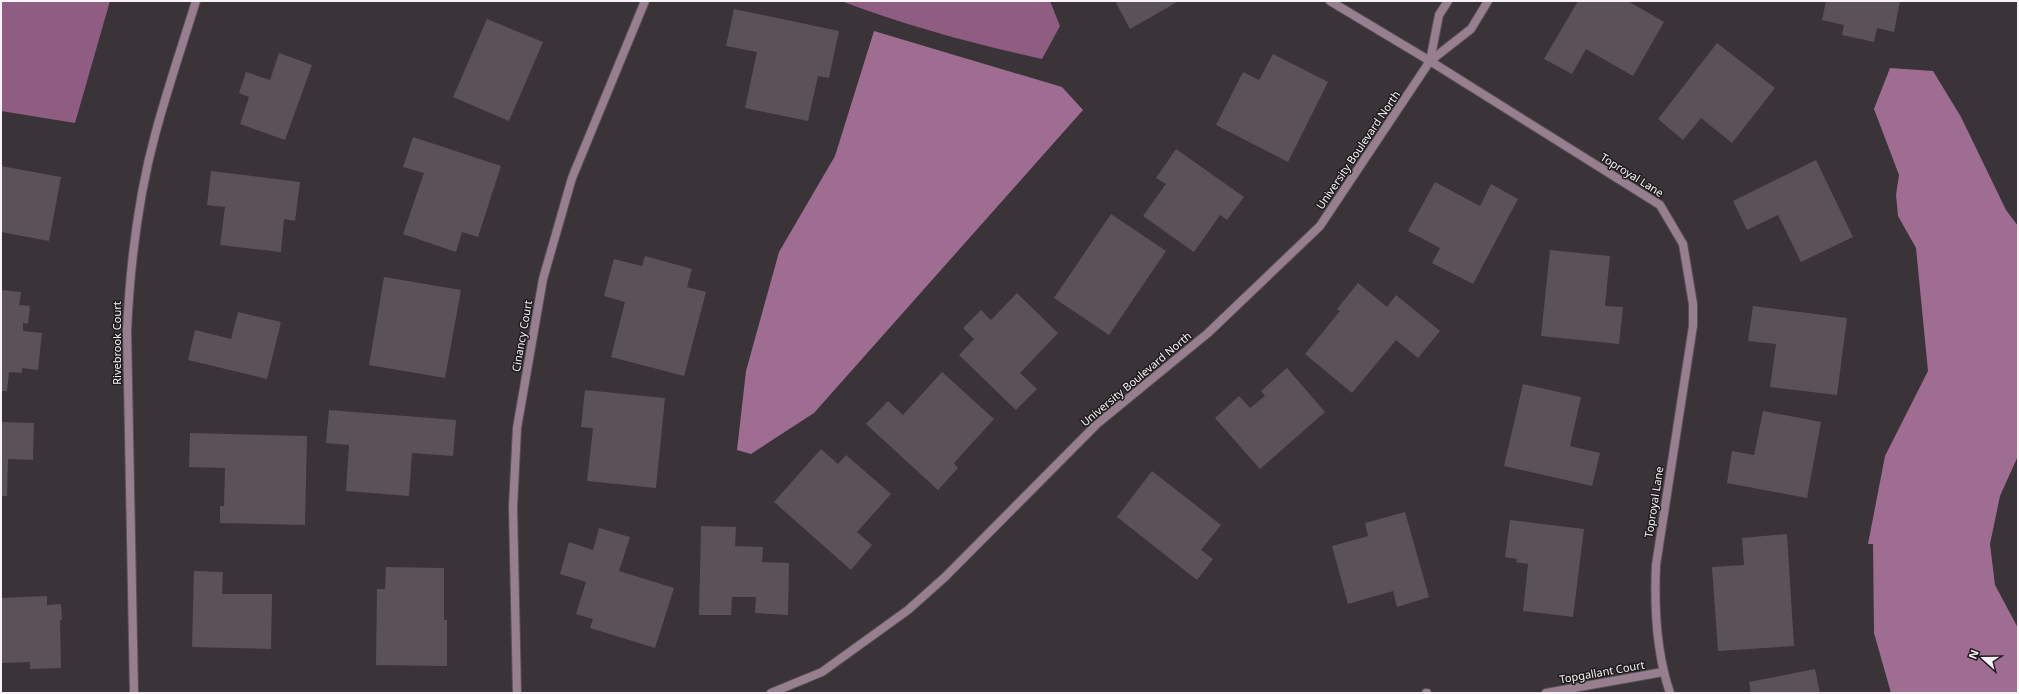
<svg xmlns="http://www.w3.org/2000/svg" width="2019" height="694" font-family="'Noto Sans',sans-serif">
	<rect width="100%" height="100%" fill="#3a3338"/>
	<g fill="#8f5c82">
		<path d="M1,1H110L75,123L1,111Z"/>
		<path d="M841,1H1050L1060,26L1042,59C974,44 907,26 841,1Z"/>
	</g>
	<g fill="#9f6c92">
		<path d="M874,31L1062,87L1083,110L814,413L751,454L737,450L746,371L779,252L835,156Z"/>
		<path d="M1890,68L1933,71L1961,117L2006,210L2018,226V456L2000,496L1990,544L1995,585L2018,628V693H1891L1874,633L1873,544H1868L1885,456L1928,371L1916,248L1898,216L1896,195L1899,175L1874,109Z"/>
	</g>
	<g fill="#5a5258">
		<path d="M1115,1H1179L1130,29Z"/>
		<path d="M1578,1H1628L1664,22L1633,76L1586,49L1572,74L1544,59Z"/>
		<path d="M1826,1H1900L1894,32L1877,28L1874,42L1842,35L1844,25L1822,20Z"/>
		<path d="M734,9L839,31L829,78L818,76L808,121L745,108L757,52L726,46Z"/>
		<path d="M487,19L543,42L509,121L453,97Z"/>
		<path d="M1717,43L1775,88L1732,143L1701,118L1683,140L1658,119Z"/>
		<path d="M279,53L312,65L285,140L240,124L249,97L239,93L246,72L270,80Z"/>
		<path d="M1273,54L1328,82L1288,162L1216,125L1243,72L1259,80Z"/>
		<path d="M413,137L501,166L478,237L462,232L456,252L403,234L424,173L403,167Z"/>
		<path d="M1176,149L1244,197L1227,220L1220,215L1194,252L1143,216L1166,184L1156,178Z"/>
		<path d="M1816,160L1853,237L1801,262L1778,215L1747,230L1733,201Z"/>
		<path d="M1,166L61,177L49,241L1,232Z"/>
		<path d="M211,171L300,182L295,221L284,219L281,252L220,245L225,207L207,205Z"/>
		<path d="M1435,182L1480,206L1491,184L1518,199L1473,284L1432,263L1440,248L1408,231Z"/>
		<path d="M1111,214L1166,251L1109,335L1054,298Z"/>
		<path d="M1550,250L1610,256L1605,306L1623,307L1619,344L1541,336Z"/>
		<path d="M645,256L692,269L687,287L706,292L684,376L611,357L625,302L604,296L614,259L642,266Z"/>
		<path d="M384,277L461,290L445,378L369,365Z"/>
		<path d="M1358,283L1387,307L1396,295L1440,331L1418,358L1396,340L1352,393L1305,354L1340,311L1337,309Z"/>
		<path d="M1,290L21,292L19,305L30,306L28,324L23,323V331L42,333L38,370L22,368V373L9,372L7,391H1Z"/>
		<path d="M1017,293L1058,333L1020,373L1037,389L1016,410L959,355L974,339L963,328L981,310L991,320Z"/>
		<path d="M1753,306L1847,318L1837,395L1770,387L1776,344L1748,341Z"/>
		<path d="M238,312L281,322L267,379L188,360L195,330L231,339Z"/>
		<path d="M1287,368L1325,412L1260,469L1215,418L1239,396L1250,408L1265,396L1261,391Z"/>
		<path d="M942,372L994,419L954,463L958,468L938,490L866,424L888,401L903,415Z"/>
		<path d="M1523,384L1581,397L1570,446L1600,453L1592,486L1504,466Z"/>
		<path d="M585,390L665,398L656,488L587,481L593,428L581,427Z"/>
		<path d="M329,410L456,420L453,456L412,453L409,496L346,491L349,445L326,443Z"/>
		<path d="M1763,411L1821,422L1807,498L1727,483L1732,451L1754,455Z"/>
		<path d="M1,422L34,423L33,460L8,459L7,496H1Z"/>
		<path d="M190,433L307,436L305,525L220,523V506H224L225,468L189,467Z"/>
		<path d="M821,449L838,464L846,455L891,494L857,532L872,545L851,570L774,502Z"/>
		<path d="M1152,471L1221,525L1201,550L1213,559L1197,580L1117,517Z"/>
		<path d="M1405,512L1429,597L1397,607L1393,591L1348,604L1332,546L1368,536L1365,523Z"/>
		<path d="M1510,520L1584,529L1573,617L1523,611L1528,564L1516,562L1517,559L1505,557Z"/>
		<path d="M701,526L736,527L735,546L763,547L762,562L789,563L788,615L755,613L756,597H732L731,615H699Z"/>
		<path d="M599,528L630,537L619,571L674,588L655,648L590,628L593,619L576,614L586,582L560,574L569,542L593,550Z"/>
		<path d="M1787,534L1794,646L1718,651L1712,567L1744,565L1742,538Z"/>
		<path d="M386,567L444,568V620H447V666L376,665L377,589H385Z"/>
		<path d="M194,571L223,572L222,594H272L271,649L192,647Z"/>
		<path d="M47,596V605L61,604L62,620H60L61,668L30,669V662L1,663V598Z"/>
		<path d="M1815,669L1820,693H1751L1749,682Z"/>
	</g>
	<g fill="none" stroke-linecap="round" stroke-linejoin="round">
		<g stroke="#585256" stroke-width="10">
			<g id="street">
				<path d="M1330,1L1430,61L1660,205L1683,244L1693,304V326L1656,565C1654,609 1656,652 1670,693"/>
				<path d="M1430,61L1439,15L1448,1"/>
				<path d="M134,693L127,331C130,266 138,198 155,135C167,90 182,46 196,1"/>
				<path d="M517,693L513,507L517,428L543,279L572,178L645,1"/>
				<path d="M771,693L822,672L908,610L945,577L1097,424L1208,333L1320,226L1430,61L1471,29L1488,1"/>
				<path d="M1426,693H1427"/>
				<path d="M1546,693L1663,672"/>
			</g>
		</g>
		<use href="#street" stroke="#977f90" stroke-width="8"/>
	</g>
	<g text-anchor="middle" stroke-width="3" stroke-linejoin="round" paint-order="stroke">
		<g font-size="11" fill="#f7f3f6" stroke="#1f1c1e">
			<text transform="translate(1358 150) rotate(-56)" y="4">University Boulevard North</text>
			<text transform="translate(1632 175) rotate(32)" y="4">Toproyal Lane</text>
			<text transform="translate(522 336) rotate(-80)" y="4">Cinancy Court</text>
			<text transform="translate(117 343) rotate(-90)" y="4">Rivebrook Court</text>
			<text transform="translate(1136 379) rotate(-40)" y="4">University Boulevard North</text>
			<text transform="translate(1654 502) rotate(-81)" y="4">Toproyal Lane</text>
			<text transform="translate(1602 672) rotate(-10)" y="4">Topgallant Court</text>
		</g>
	</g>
	<rect width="2019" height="694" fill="none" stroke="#f7f3f6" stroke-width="4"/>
	<g transform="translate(1983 658) rotate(291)" stroke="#1f1c1e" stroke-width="3" paint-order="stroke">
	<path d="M0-3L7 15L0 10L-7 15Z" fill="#f7f3f6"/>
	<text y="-6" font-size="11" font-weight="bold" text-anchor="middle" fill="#f7f3f6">N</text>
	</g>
</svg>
